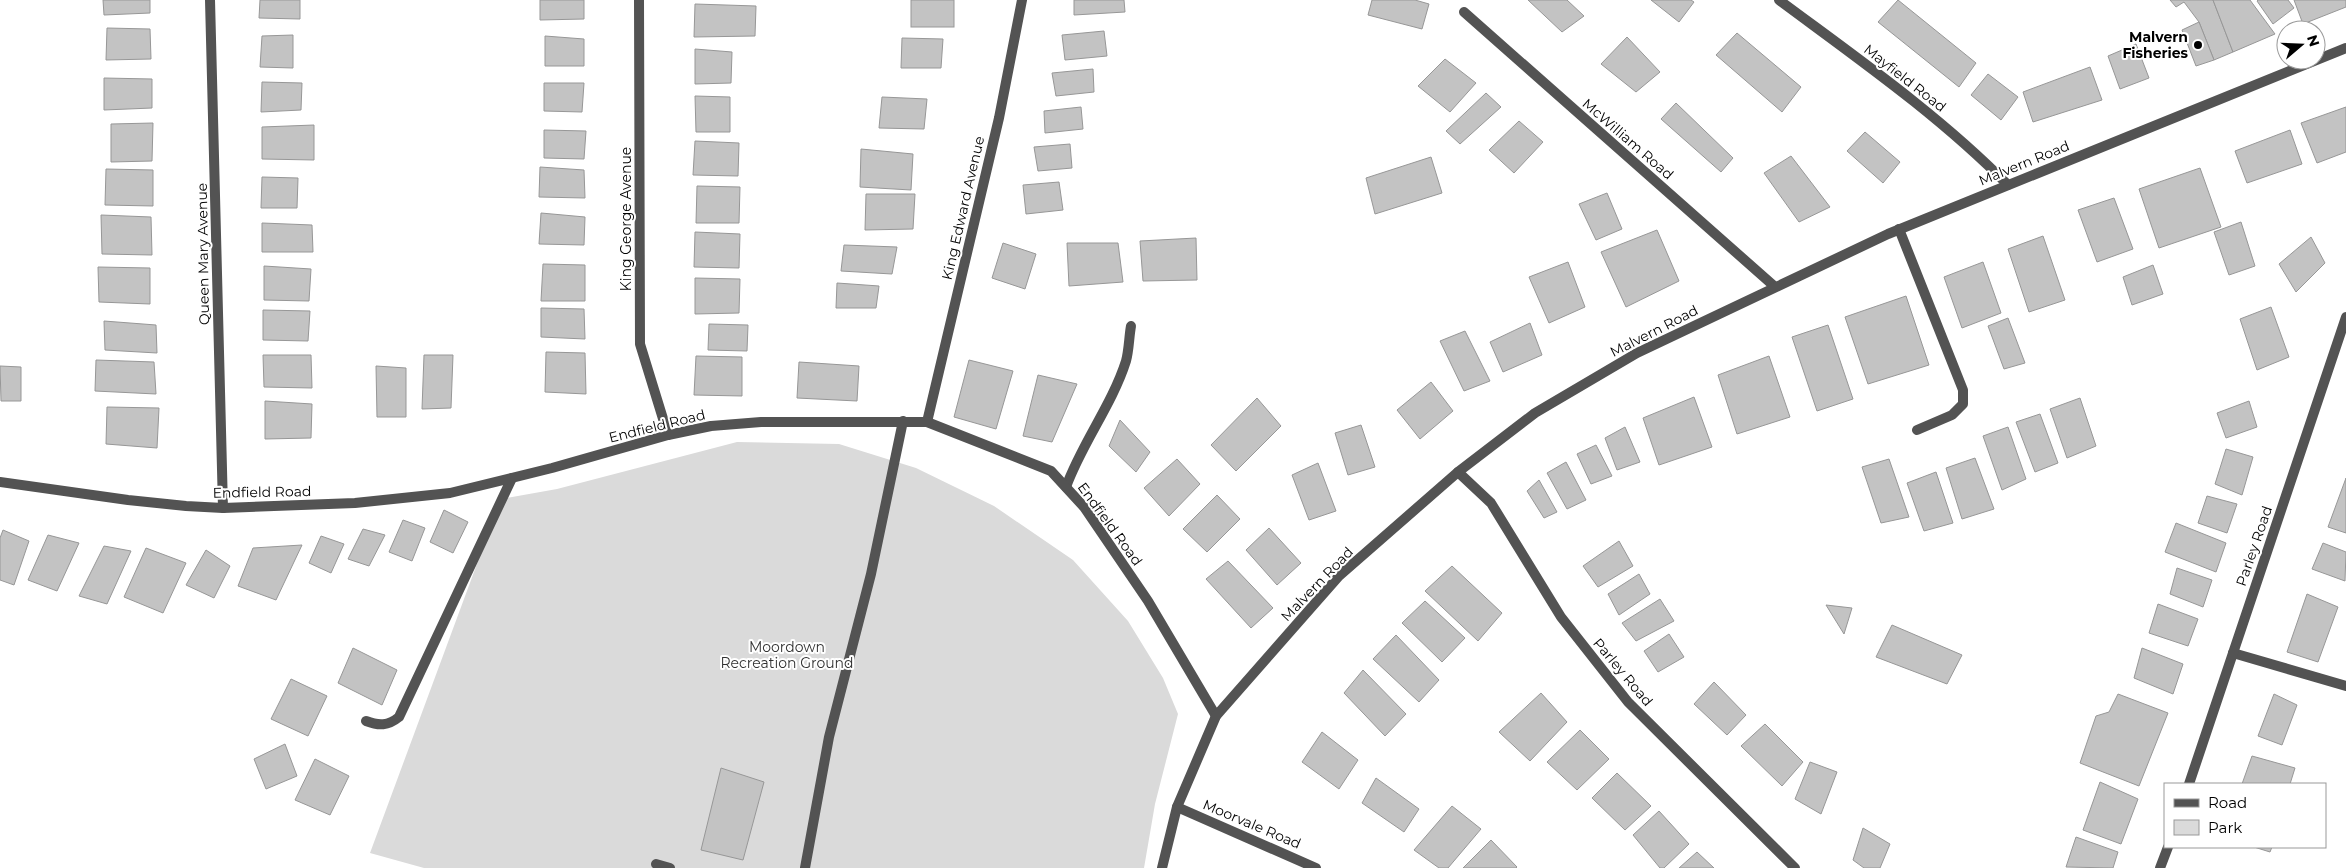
<svg xmlns="http://www.w3.org/2000/svg" width="2346" height="868" font-family="Montserrat,sans-serif">
	<rect width="100%" height="100%" fill="#fff"/>
	<path fill="#dadada" d="M737,442L839,444L916,468L994,506L1073,560L1128,621L1163,678L1178,714L1155,804L1144,868H424L370,853L501,499L557,489Z"/>
	<g fill="#c3c3c3" stroke="#979797">
		<path d="M103,0H150V13L104,15Z"/>
		<path d="M260,0H300V19L259,18Z"/>
		<path d="M540,0H584V19L540,20Z"/>
		<rect x="911" y="0" width="43" height="27"/>
		<path d="M1074,0H1124L1125,12L1074,15Z"/>
		<path d="M1372,0H1415L1429,4L1422,29L1368,15Z"/>
		<path d="M1528,0H1567L1584,16L1562,32Z"/>
		<path d="M1651,0H1691L1694,2L1679,22Z"/>
		<path d="M1898,0L1976,63L1959,87L1878,22Z"/>
		<path d="M2170,0H2213L2233,52L2214,60L2199,22L2184,2L2176,7Z"/>
		<path d="M2213,0H2250L2275,34L2233,52Z"/>
		<path d="M2258,0H2288L2294,8L2273,24L2257,1Z"/>
		<path d="M2294,0H2346V7L2303,24Z"/>
		<path d="M695,4L756,6L755,36L694,37Z"/>
		<path d="M2199,22L2214,60L2196,66L2182,30Z"/>
		<path d="M107,28L150,29L151,59L106,60Z"/>
		<path d="M1104,31L1107,56L1065,60L1062,35Z"/>
		<path d="M1737,33L1801,87L1782,112L1716,55Z"/>
		<path d="M293,35V68L260,67L262,36Z"/>
		<path d="M545,36L584,39V66H545Z"/>
		<path d="M1627,37L1660,72L1636,92L1601,64Z"/>
		<path d="M902,38L943,39L941,68H901Z"/>
		<path d="M2136,44L2149,78L2120,89L2108,56Z"/>
		<path d="M695,49L732,52L731,83L695,84Z"/>
		<path d="M1445,59L1476,83L1450,112L1418,86Z"/>
		<path d="M2090,67L2102,100L2033,122L2023,92Z"/>
		<path d="M1093,69L1094,92L1056,96L1052,73Z"/>
		<path d="M1988,74L2018,97L2001,120L1971,95Z"/>
		<path d="M104,78L152,79V108L104,110Z"/>
		<path d="M262,82L302,83L301,110L261,112Z"/>
		<path d="M544,83H584L582,112L544,111Z"/>
		<path d="M1486,93L1501,107L1460,144L1446,131Z"/>
		<path d="M695,96L730,97V132H696Z"/>
		<path d="M882,97L927,99L924,129L879,128Z"/>
		<path d="M1676,103L1733,158L1721,172L1661,119Z"/>
		<path d="M1081,107L1083,129L1045,133L1044,111Z"/>
		<path d="M2346,107V152L2317,163L2301,123Z"/>
		<path d="M1519,121L1543,142L1514,173L1489,150Z"/>
		<path d="M153,123L152,161L111,162V124Z"/>
		<path d="M314,125V160L262,159V127Z"/>
		<path d="M544,130L586,131L584,159L544,158Z"/>
		<path d="M2290,130L2302,164L2247,183L2235,151Z"/>
		<path d="M1865,132L1900,162L1883,183L1847,151Z"/>
		<path d="M695,141L739,143L738,176L693,175Z"/>
		<path d="M1070,144L1072,168L1038,171L1034,147Z"/>
		<path d="M861,149L913,154L911,190L860,187Z"/>
		<path d="M1791,156L1830,207L1799,222L1764,173Z"/>
		<path d="M1431,157L1442,193L1375,214L1366,178Z"/>
		<path d="M540,167L584,170L585,198L539,197Z"/>
		<path d="M2200,168L2221,227L2159,248L2139,189Z"/>
		<path d="M106,169L153,170V206L105,205Z"/>
		<path d="M262,177L298,178L297,208H261Z"/>
		<path d="M1059,182L1063,210L1026,214L1023,185Z"/>
		<path d="M697,186L740,187L739,223H696Z"/>
		<path d="M1607,193L1622,229L1596,240L1579,204Z"/>
		<path d="M866,194H915L913,229L865,230Z"/>
		<path d="M2114,198L2133,249L2097,262L2078,210Z"/>
		<path d="M541,213L585,217L584,245L539,244Z"/>
		<path d="M101,215L151,217L152,255L102,254Z"/>
		<path d="M2241,222L2255,266L2229,275L2214,232Z"/>
		<path d="M262,223L312,225L313,252H262Z"/>
		<path d="M1657,230L1679,281L1626,307L1601,252Z"/>
		<path d="M695,232L740,234L739,268L694,267Z"/>
		<path d="M2043,236L2065,300L2029,312L2008,249Z"/>
		<path d="M2311,237L2325,263L2296,292L2279,264Z"/>
		<path d="M1196,238L1197,280L1143,281L1140,241Z"/>
		<path d="M1003,243L1036,254L1025,289L992,278Z"/>
		<path d="M1067,243H1118L1123,282L1069,286Z"/>
		<path d="M844,245L897,247L892,274L841,271Z"/>
		<path d="M1568,262L1585,307L1549,323L1529,277Z"/>
		<path d="M1983,262L2001,313L1962,328L1944,277Z"/>
		<path d="M543,264L585,265V301H541Z"/>
		<path d="M2153,265L2163,294L2132,305L2123,277Z"/>
		<path d="M264,266L311,269L309,301L264,300Z"/>
		<path d="M98,267L150,268V304L99,302Z"/>
		<path d="M695,278L740,279L739,313L695,314Z"/>
		<path d="M837,283L879,286L876,308H836Z"/>
		<path d="M1906,296L1929,365L1868,384L1845,317Z"/>
		<path d="M2271,307L2289,357L2257,370L2240,319Z"/>
		<path d="M541,308L584,309L585,339L541,337Z"/>
		<path d="M263,310L310,311L308,341L263,340Z"/>
		<path d="M2008,318L2025,363L2004,369L1988,326Z"/>
		<path d="M104,321L156,325L157,353L105,350Z"/>
		<path d="M1530,323L1542,355L1503,372L1490,342Z"/>
		<path d="M709,324L748,325L747,351L708,350Z"/>
		<path d="M1828,325L1853,399L1817,411L1792,337Z"/>
		<path d="M1465,331L1490,381L1464,391L1440,341Z"/>
		<path d="M546,352L585,353L586,394L545,392Z"/>
		<path d="M263,355H311L312,388L264,387Z"/>
		<path d="M424,355H453L451,408L422,409Z"/>
		<path d="M696,356L742,357V396L694,395Z"/>
		<path d="M1769,356L1790,417L1737,434L1718,375Z"/>
		<path d="M96,360L154,362L156,394L95,391Z"/>
		<path d="M969,360L1013,371L996,429L954,417Z"/>
		<path d="M799,362L859,366L857,401L797,398Z"/>
		<path d="M0,366L21,367V401H1Z"/>
		<path d="M376,366L406,368V417H377Z"/>
		<path d="M1038,375L1077,384L1052,442L1023,436Z"/>
		<path d="M1431,382L1453,411L1420,439L1397,410Z"/>
		<path d="M1694,397L1712,447L1659,465L1643,418Z"/>
		<path d="M1257,398L1281,426L1236,471L1211,445Z"/>
		<path d="M2080,398L2096,446L2067,458L2050,409Z"/>
		<path d="M265,401L312,404L311,438L265,439Z"/>
		<path d="M2249,401L2257,427L2226,438L2217,413Z"/>
		<path d="M107,407L159,408L157,448L106,444Z"/>
		<path d="M2040,414L2058,463L2035,472L2016,422Z"/>
		<path d="M1120,420L1150,452L1136,472L1109,446Z"/>
		<path d="M1361,425L1375,467L1348,475L1335,433Z"/>
		<path d="M1625,427L1640,462L1617,470L1605,438Z"/>
		<path d="M2008,427L2026,479L2002,490L1983,436Z"/>
		<path d="M1596,445L1612,476L1591,484L1577,454Z"/>
		<path d="M2226,449L2253,457L2242,495L2215,484Z"/>
		<path d="M1975,458L1994,509L1962,519L1946,468Z"/>
		<path d="M1177,459L1200,484L1169,516L1144,488Z"/>
		<path d="M1889,459L1909,517L1881,523L1862,467Z"/>
		<path d="M1566,462L1586,500L1567,509L1547,473Z"/>
		<path d="M1318,463L1336,511L1309,520L1292,475Z"/>
		<path d="M1936,472L1953,523L1924,531L1907,483Z"/>
		<path d="M2346,478V533L2328,527Z"/>
		<path d="M1539,480L1557,512L1544,518L1527,491Z"/>
		<path d="M1217,495L1240,519L1207,552L1183,529Z"/>
		<path d="M2207,496L2237,504L2227,533L2198,523Z"/>
		<path d="M444,510L468,522L453,553L430,542Z"/>
		<path d="M403,520L425,528L412,561L389,552Z"/>
		<path d="M2176,523L2226,543L2216,572L2165,552Z"/>
		<path d="M1269,528L1301,563L1277,585L1246,550Z"/>
		<path d="M363,529L385,535L369,566L348,559Z"/>
		<path d="M3,530L29,541L14,585L0,580V538Z"/>
		<path d="M48,535L79,543L57,591L28,580Z"/>
		<path d="M321,536L344,544L331,573L309,563Z"/>
		<path d="M1619,541L1633,566L1598,587L1583,566Z"/>
		<path d="M2323,543L2346,552L2345,581L2312,569Z"/>
		<path d="M302,545L276,600L238,586L253,548Z"/>
		<path d="M104,546L131,551L107,604L79,596Z"/>
		<path d="M146,548L186,563L163,613L124,597Z"/>
		<path d="M206,550L230,566L214,598L186,585Z"/>
		<path d="M1228,561L1273,608L1251,628L1206,579Z"/>
		<path d="M1452,566L1502,613L1478,641L1425,591Z"/>
		<path d="M2177,568L2212,580L2203,607L2170,594Z"/>
		<path d="M1639,574L1650,594L1619,615L1608,594Z"/>
		<path d="M2307,594L2338,607L2318,662L2287,652Z"/>
		<path d="M1660,599L1674,621L1636,641L1622,623Z"/>
		<path d="M1425,601L1465,638L1442,662L1402,623Z"/>
		<path d="M2158,604L2198,619L2188,646L2149,633Z"/>
		<path d="M1826,605L1852,608L1844,634Z"/>
		<path d="M1892,625L1962,655L1947,684L1876,657Z"/>
		<path d="M1669,634L1684,657L1658,672L1644,651Z"/>
		<path d="M1396,635L1439,680L1419,702L1373,659Z"/>
		<path d="M353,648L397,670L382,705L338,683Z"/>
		<path d="M2142,648L2183,664L2173,694L2134,678Z"/>
		<path d="M1363,670L1406,714L1385,736L1344,693Z"/>
		<path d="M291,679L327,696L308,736L271,719Z"/>
		<path d="M1714,682L1746,715L1727,735L1694,704Z"/>
		<path d="M1541,693L1567,722L1530,761L1499,732Z"/>
		<path d="M2118,694L2168,713L2139,786L2080,763L2096,716L2109,712Z"/>
		<path d="M2274,694L2297,705L2282,745L2258,736Z"/>
		<path d="M1765,724L1803,762L1782,786L1741,746Z"/>
		<path d="M1580,730L1609,759L1577,790L1547,762Z"/>
		<path d="M1322,732L1358,760L1339,789L1302,762Z"/>
		<path d="M285,744L297,776L266,789L254,759Z"/>
		<path d="M2252,756L2295,768L2290,784H2242Z"/>
		<path d="M315,759L349,776L330,815L295,800Z"/>
		<path d="M1810,762L1837,772L1821,814L1795,799Z"/>
		<path d="M721,768L764,782L743,860L701,850Z"/>
		<path d="M1617,773L1651,806L1625,830L1592,798Z"/>
		<path d="M1376,778L1419,809L1404,832L1362,803Z"/>
		<path d="M2100,782L2138,799L2121,844L2083,830Z"/>
		<path d="M1452,806L1481,829L1448,868H1439L1414,850Z"/>
		<path d="M1659,811L1689,844L1664,868H1660L1633,835Z"/>
		<path d="M1863,828L1890,844L1880,868H1864L1853,860Z"/>
		<path d="M2076,837L2118,852L2113,868L2066,867Z"/>
		<path d="M1491,840L1517,867L1516,868H1463Z"/>
		<path d="M2254,847H2272L2270,852Z"/>
		<path d="M1697,852L1714,868H1679Z"/>
	</g>
	<g fill="none" stroke-linecap="round" stroke-linejoin="round">
		<g stroke="#535353" stroke-width="10">
			<path d="M1899,229L1963,390V404L1952,415L1917,430"/>
			<path d="M1066,487C1082,443 1112,405 1126,361C1129,350 1129,337 1131,326"/>
			<path d="M2233,653L2346,686"/>
			<path d="M366,721C379,726 388,726 399,717L512,478"/>
			<path d="M656,864L670,868"/>
			<path d="M805,868L829,737L871,574L903,421"/>
		</g>
		<g stroke="#535353" stroke-width="10">
			<path d="M210,0L223,508"/>
			<path d="M639,0L640,344L668,435"/>
			<path d="M1779,0C1857,58 1939,115 2008,185"/>
			<path d="M1464,12L1774,286"/>
			<path d="M927,422L999,118L1022,0"/>
			<path d="M1458,472L1491,503L1561,617L1628,702L1795,868"/>
			<path d="M0,482L128,500L186,506L223,508L355,503L450,493L552,468L668,435L711,426L761,422H927L1051,471L1084,507L1148,601L1216,716"/>
			<path d="M2189,784L2346,317"/>
			<path d="M1177,807L1316,868"/>
			<path d="M2160,868L2168,847"/>
		</g>
		<path stroke="#535353" stroke-width="10" d="M1162,868L1177,807L1216,716L1339,576L1458,472L1535,413L1637,353L1888,234L2346,48"/>
	</g>
	<circle fill="#000" stroke="#fff" stroke-width="2" cx="2198" cy="45" r="5"/>
	<g text-anchor="middle" stroke-width="4" stroke-linejoin="round" paint-order="stroke">
		<g font-size="14" font-weight="bold" fill="#000" stroke="#fff" text-anchor="end">
			<text x="2188" y="42">Malvern<tspan x="2188" dy="16">Fisheries</tspan></text>
		</g>
		<g font-size="14" fill="#000" stroke="#fff">
			<text transform="translate(1905 78) rotate(38)" y="5">Mayfield Road</text>
			<text transform="translate(1628 139) rotate(41)" y="5">McWilliam Road</text>
			<text transform="translate(2024 163) rotate(-22)" y="5">Malvern Road</text>
			<text transform="translate(963 208) rotate(-77)" y="5">King Edward Avenue</text>
			<text transform="translate(626 219) rotate(-90)" y="5">King George Avenue</text>
			<text transform="translate(203 254) rotate(-91)" y="5">Queen Mary Avenue</text>
			<text transform="translate(1654 331) rotate(-27)" y="5">Malvern Road</text>
			<text transform="translate(657 426) rotate(-14)" y="5">Endfield Road</text>
			<text transform="translate(262 492) rotate(-1)" y="5">Endfield Road</text>
			<text transform="translate(1110 524) rotate(54)" y="5">Endfield Road</text>
			<text transform="translate(2254 546) rotate(-71)" y="5">Parley Road</text>
			<text transform="translate(1317 584) rotate(-46)" y="5">Malvern Road</text>
			<text transform="translate(1623 672) rotate(50)" y="5">Parley Road</text>
			<text transform="translate(1252 824) rotate(23)" y="5">Moorvale Road</text>
		</g>
		<g font-size="14" fill="#313131" stroke="#fff">
			<text x="787" y="652">Moordown<tspan x="787" dy="16">Recreation Ground</tspan></text>
		</g>
	</g>
	<rect x="2164" y="783" width="162" height="65" fill="#ffffff" stroke="#999999"/>
	<rect x="2174" y="799" width="25" height="8" fill="#535353" stroke="#999999"/>
	<text x="2208" y="808" font-size="15" fill="#000000">Road</text>
	<rect x="2174" y="820" width="25" height="15" fill="#dadada" stroke="#999999"/>
	<text x="2208" y="833" font-size="15" fill="#000000">Park</text>
	<g transform="translate(2301 45) rotate(71)"><circle r="24" fill="#ffffff" stroke="#999999"/>
	<path d="M0-4L9 19L0 12L-9 19Z" fill="#000000"/>
	<text y="-8" font-size="14" font-weight="bold" text-anchor="middle" fill="#000000">N</text>
	</g>
</svg>
